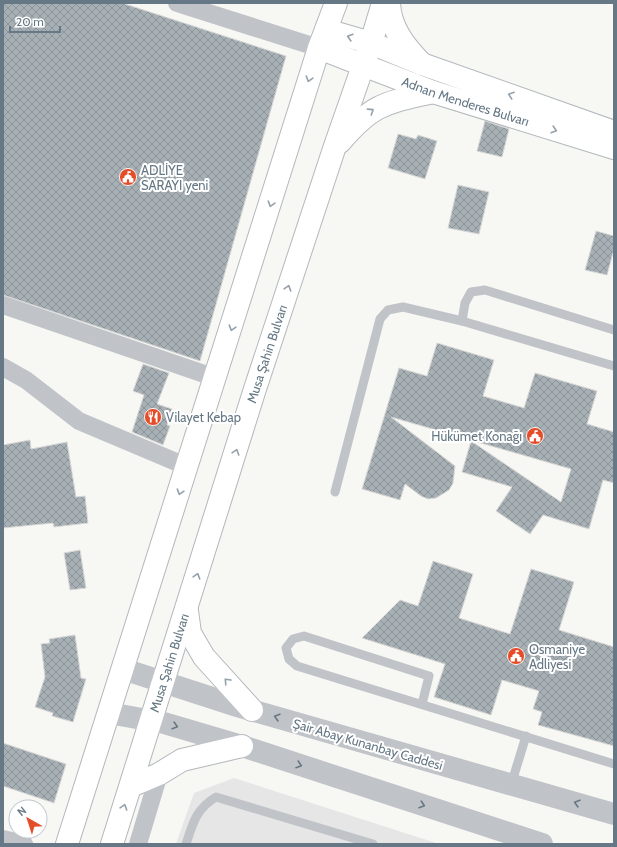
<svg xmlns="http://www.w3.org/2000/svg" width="617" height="847" font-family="Cabin,sans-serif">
	<defs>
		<pattern id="building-cross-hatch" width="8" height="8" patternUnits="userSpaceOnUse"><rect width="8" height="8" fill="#a7b0b5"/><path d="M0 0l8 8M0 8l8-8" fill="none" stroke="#8c9499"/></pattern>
	</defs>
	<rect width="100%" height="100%" fill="#f7f7f4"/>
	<path fill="#e5e6e5" d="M234,778L439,844H176L194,793Z"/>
	<g fill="url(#building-cross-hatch)" stroke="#d9d8d6">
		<path d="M3,3H122L286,56L200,361L3,295Z"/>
		<path d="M485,121L509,129L502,157L477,151Z"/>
		<path d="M398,134L416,139L418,135L437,141L425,179L388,168Z"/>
		<path d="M458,185L489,192L479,234L448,228Z"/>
		<path d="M596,231L614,236V249L607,275L585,270Z"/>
		<path d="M437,343L494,360L483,396L524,408L535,373L597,391L587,424L614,432V483L603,480L589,529L543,515L530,534L496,511L512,487L462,472L471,441L561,502L571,469L391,417L455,466L453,483L449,490L436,498L428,499L421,496L405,484L400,500L362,489L399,368L427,376Z"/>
		<path d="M143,364L169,373L157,404L172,409L167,425L170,426L163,445L132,432L144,395L133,391Z"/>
		<path d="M30,440L31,449L67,442L76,497L85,496L88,523L54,527L53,523L3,528V445Z"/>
		<path d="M80,550L86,588L70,590L64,553Z"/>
		<path d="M433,561L473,574L459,618L510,634L531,569L574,582L559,630L614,647V746L538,725L542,712L533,709L539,691L502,680L491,715L434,697L445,664L362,638L400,600L418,606Z"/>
		<path d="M75,635L81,678L86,679L73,722L52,716L53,713L35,707L45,677L41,644L50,643L49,639Z"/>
		<path d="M3,743L66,764L54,803L3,786Z"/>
	</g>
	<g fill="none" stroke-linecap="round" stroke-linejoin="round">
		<g stroke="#b2b8bc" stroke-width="24">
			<g id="secondary">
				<path d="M326,30L371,43L422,64L614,132"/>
				<path id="s1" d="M319,48L433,92L614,148"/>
			</g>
		</g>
		<g stroke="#b3b8bc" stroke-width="24">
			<g id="primary">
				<path d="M389,3C390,28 405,47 422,64"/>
				<path d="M340,142C373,103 386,103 433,92"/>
				<path d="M187,611L190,633L204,657L252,710"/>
				<path d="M131,786L159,774L182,760L242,746"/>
				<path d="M67,844L319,48L336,3"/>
				<path id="s2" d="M112,844L254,392L334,149L371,43L383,3"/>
			</g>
		</g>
		<g stroke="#c0c4c8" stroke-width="9">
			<path d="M462,321L465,303L471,292L485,290L614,330"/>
			<path d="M335,492L380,319L388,310L403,307L462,321L614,366"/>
			<path d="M422,704L429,676L304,636L293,639L286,648L289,659L297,666L614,764"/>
			<path d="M511,785L526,736"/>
			<path d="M186,844C193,823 196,809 216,797L373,844"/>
		</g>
		<g stroke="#c0c4c8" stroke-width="18">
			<path d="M177,3L319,48"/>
			<path d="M3,305L216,378"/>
			<path d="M3,367L26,380L79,421L188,467"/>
			<path d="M3,839L24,844"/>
			<path d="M138,844L159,774"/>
		</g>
		<g stroke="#c0c4c8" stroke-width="22">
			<path d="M123,669L237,706L614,814"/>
			<path d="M109,713L164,723L242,746L542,844"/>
		</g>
		<use href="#secondary" stroke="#fff" stroke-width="22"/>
		<use href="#primary" stroke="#fff" stroke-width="22"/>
	</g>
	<defs><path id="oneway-chevron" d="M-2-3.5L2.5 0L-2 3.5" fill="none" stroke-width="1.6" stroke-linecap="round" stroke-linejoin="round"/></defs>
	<g stroke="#94a0aa">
		<use href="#oneway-chevron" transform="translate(350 37) rotate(-163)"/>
		<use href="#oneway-chevron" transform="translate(309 79) rotate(107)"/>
		<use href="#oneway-chevron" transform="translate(511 95) rotate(-161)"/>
		<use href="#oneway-chevron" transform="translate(371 111) rotate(-33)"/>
		<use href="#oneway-chevron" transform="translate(554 130) rotate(17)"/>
		<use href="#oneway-chevron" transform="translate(271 204) rotate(107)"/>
		<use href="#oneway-chevron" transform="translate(288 288) rotate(-72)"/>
		<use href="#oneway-chevron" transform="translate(232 328) rotate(107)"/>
		<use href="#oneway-chevron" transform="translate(236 452) rotate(-73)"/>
		<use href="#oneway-chevron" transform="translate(180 492) rotate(108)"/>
		<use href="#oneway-chevron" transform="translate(197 576) rotate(-73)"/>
		<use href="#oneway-chevron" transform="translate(227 681) rotate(-133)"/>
		<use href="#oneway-chevron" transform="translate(124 807) rotate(-72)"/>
	</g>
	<g stroke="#667885">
		<use href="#oneway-chevron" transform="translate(277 717) rotate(-164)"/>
		<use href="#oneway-chevron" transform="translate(175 726) rotate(16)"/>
		<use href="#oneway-chevron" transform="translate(299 765) rotate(18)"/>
		<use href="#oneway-chevron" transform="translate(577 803) rotate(-164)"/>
		<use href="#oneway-chevron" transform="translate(422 805) rotate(18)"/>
	</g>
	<defs>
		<g id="civic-disc" transform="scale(0.9)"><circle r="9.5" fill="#e44d27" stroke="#fff"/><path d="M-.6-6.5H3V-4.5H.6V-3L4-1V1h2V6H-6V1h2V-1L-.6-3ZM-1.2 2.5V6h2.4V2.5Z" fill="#fff"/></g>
		<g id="restaurant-disc" transform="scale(0.9)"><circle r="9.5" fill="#e44d27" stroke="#fff"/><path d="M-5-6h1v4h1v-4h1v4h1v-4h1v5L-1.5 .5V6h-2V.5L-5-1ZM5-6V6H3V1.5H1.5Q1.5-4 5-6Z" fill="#fff"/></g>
	</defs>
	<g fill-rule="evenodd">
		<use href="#civic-disc" x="128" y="177"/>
		<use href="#restaurant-disc" x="153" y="417"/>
		<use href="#civic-disc" x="535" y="436"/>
		<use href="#civic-disc" x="516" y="656"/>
	</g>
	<g text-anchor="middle" stroke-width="4" stroke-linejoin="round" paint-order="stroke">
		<g font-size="13" fill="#667885" stroke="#fff">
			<text dy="5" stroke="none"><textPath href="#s1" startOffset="156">Adnan Menderes Bulvarı</textPath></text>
			<text dy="5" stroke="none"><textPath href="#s2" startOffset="514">Musa Şahin Bulvarı</textPath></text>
			<text dy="5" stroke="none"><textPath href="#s2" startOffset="190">Musa Şahin Bulvarı</textPath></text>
			<text transform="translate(368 744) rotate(16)" y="5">Şair Abay Kunanbay Caddesi</text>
		</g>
		<g font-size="13" fill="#667885" stroke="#fff" text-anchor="start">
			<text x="141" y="175">ADLİYE<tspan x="141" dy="15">SARAYI yeni</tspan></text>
			<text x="166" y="422">Vilayet Kebap</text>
			<text x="522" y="441" text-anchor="end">Hükümet Konağı</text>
			<text x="529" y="654">Osmaniye<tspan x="529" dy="15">Adliyesi</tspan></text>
		</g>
	</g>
	<rect width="617" height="847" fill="none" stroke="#667885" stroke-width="8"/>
	<g transform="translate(28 819) rotate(321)"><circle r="19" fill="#ffffff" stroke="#c2c9ce"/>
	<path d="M0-3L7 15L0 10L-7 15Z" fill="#e44d27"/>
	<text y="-6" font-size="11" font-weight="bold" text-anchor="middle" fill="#667885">N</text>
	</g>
	<path d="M10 26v6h50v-6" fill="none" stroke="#667885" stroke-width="2"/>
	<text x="16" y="26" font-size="12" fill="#667885" stroke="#ffffff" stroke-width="3" paint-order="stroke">20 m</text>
</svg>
